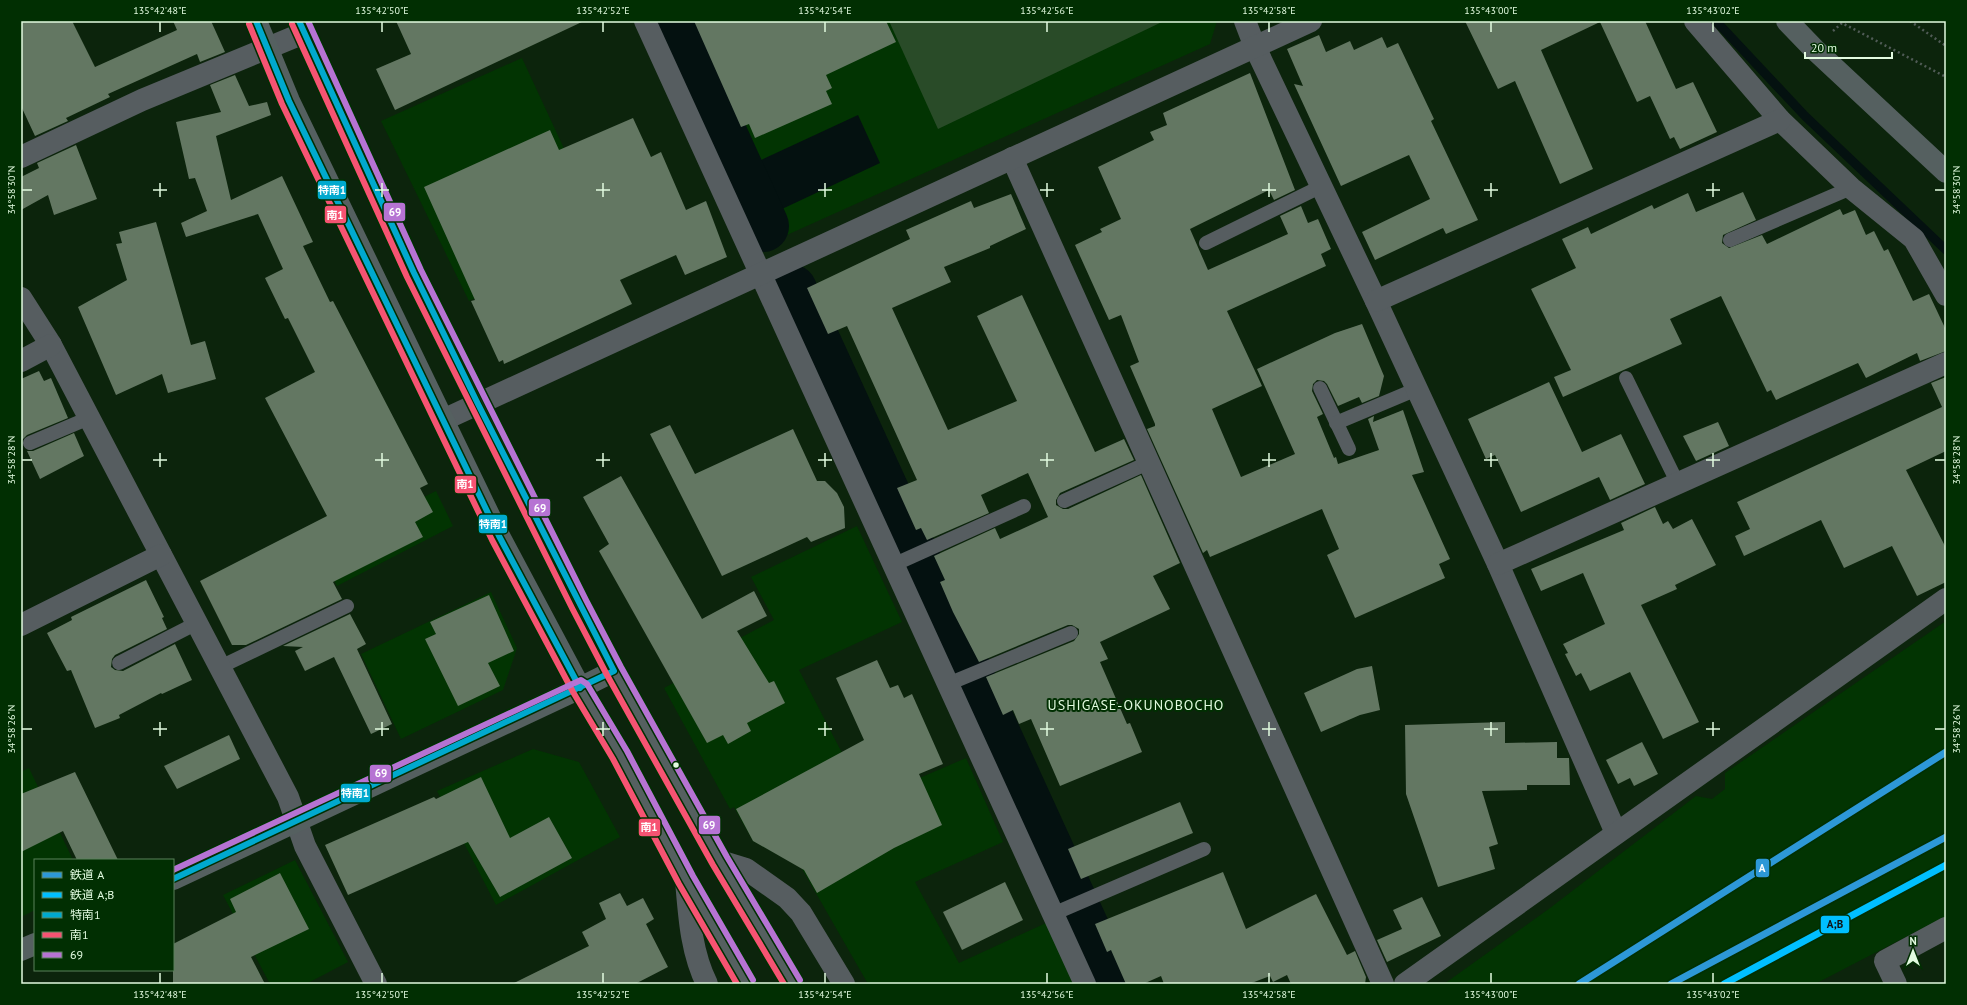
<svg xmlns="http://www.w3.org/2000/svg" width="1967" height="1005" font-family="'PT Sans','Noto Sans JP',sans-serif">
	<rect width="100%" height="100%" fill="#0c240c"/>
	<g fill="#023402">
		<path d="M679,21H1217L1210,44L778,239Z"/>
		<path d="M522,58L606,239L469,301L381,121Z"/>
		<path d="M436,491L453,526L337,586L318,549Z"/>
		<path d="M857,526L902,622L799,670L840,749L871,799L966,758L1003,842L915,882L959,963L1046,923L1074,984H868L801,867L753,841L734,807L730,809L664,688L706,666L740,638L774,620L751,577Z"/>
		<path d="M491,592L517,648L503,690L401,739L361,654Z"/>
		<path d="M1946,621V916L1815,984H1444L1550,908L1696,796L1712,799L1725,789V773Z"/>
		<path d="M533,749L579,762L620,837L496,905L437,791Z"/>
		<path d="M29,768L73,860H35V910L21,917V772Z"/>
		<path d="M295,860L348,962L306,984H270L223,895Z"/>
	</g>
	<path fill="#294b28" d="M889,21H1164L938,129Z"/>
	<path fill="#041110" d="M858,115L880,163L782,209L759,161Z"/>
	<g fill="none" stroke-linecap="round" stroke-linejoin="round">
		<path stroke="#041110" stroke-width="9" d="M1716,21L1805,116L1946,250"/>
		<g stroke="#041110" stroke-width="52">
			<path d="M670,21L763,226"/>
			<path d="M791,290L1109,984"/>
		</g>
	</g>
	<g fill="#637762">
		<path d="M21,21H72L95,67L177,30L173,21H211L225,52L200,62L197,54L108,94L110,97L66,118L68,121L35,136L21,106Z"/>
		<path d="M396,21H584L395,110L376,69L411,54Z"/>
		<path d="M694,21H886L896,42L826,75L832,88L826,91L832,104L755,138L749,124L741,127Z"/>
		<path d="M1465,21H1645L1676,89L1693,82L1717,132L1680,149L1674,137L1670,139L1650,96L1637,102L1600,22L1541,50L1593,169L1560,184L1515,81L1498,89Z"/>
		<path d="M1319,35L1326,52L1350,41L1354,50L1382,37L1387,48L1398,43L1434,119L1431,121L1478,220L1446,234L1443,228L1375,260L1362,232L1430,199L1409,155L1341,186L1294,84L1303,86L1287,49Z"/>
		<path d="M1250,73L1295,190L1274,200L1269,190L1190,229L1208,270L1288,234L1280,216L1301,206L1308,223L1318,219L1331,249L1321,254L1326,266L1227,311L1262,386L1212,409L1241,477L1295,454L1257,369L1335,333L1362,324L1384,376L1379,396L1362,403L1359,397L1338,406L1327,384L1324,381L1317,380L1313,384L1312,391L1323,414L1317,417L1334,458L1336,457L1338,464L1379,450L1368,419L1374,416L1373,422L1403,410L1424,472L1412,475L1450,559L1439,564L1445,578L1355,618L1327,555L1339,549L1322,509L1210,557L1207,550L1203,553L1147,429L1155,426V424L1130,366L1139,362L1121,315L1109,320L1075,245L1102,232L1100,229L1121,219L1098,167L1154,140L1150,132L1167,125L1163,113Z"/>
		<path d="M235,75L249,106L267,102L271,115L216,136L231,200L282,176L313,242L303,246L330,302L333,301L428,484L420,488L433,512L415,522L423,537L333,582L342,599L246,645H232L200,581L327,516L265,398L315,372L288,318L285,319L265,278L283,269L258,214L186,237L181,223L207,211L195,178L189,179L176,122L221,112L210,85Z"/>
		<path d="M633,118L651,157L661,152L686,210L706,201L727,257L685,275L676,255L620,280L632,304L504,364L503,360L499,362L471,301L475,300L424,187L550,130L559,150Z"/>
		<path d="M76,145L97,199L54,215L48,195L21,210V177L39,168L37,163Z"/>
		<path d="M1743,192L1756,220L1723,235L1722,243L1729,248L1762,235L1767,244L1840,209L1843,215L1855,210L1866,235L1874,231L1884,251L1888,249L1913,301L1929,294L1946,330V351L1920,361L1917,353L1866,378L1858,363L1776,400L1771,390L1767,392L1721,296L1670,319L1682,344L1563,397L1554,377L1571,370L1531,289L1576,268L1562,239L1588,227L1591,234L1652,205L1654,209L1688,193L1696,212Z"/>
		<path d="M1011,194L1026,229L990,246V248L944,267L951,282L892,308L948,430L1017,401L977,316L1022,295L1095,452L1124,439L1134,460L1060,493L1056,500V505L1063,509H1068L1141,475L1180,563L1153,576L1170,609L1100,642L1108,659L1100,662L1127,724L1130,723L1142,752L1060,786L1031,719L1019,724L1013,710L1003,715L986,677L1074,641L1079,634V629L1072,625H1068L979,662L953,612L940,582L945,580L934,556L995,528L1000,539L1048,517L1028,473L981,495L989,513L927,540L921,528L916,530L897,488L917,480L847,326L828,334L807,288L910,239L906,230L971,201L974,208Z"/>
		<path d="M156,222L191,345L205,341L216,379L168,393L162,374L116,395L78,307L127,280L116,244L122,243L119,232Z"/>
		<path d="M39,371L44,381L51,378L68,418L27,435L22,440L21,379Z"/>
		<path d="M1946,377V451L1906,470L1946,548V582L1917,596L1892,546L1844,568L1821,520L1744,556L1735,536L1750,529L1737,502L1942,407L1931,383Z"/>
		<path d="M1549,382L1582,452L1621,434L1645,484L1610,500L1599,477L1521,512L1495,455L1486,459L1468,419Z"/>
		<path d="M1718,422L1729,446L1696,461L1683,436Z"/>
		<path d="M670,425L695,474L793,429L817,481H825L837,493L844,507L845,528L811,542L807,537L722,576L650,434Z"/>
		<path d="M74,433L84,456L40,479L27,451H33Z"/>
		<path d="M621,476L702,619L754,591L767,616L737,631L769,683L774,681L785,703L747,723L751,731L728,744L723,735L707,743L599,551L609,544L583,497Z"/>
		<path d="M1655,507L1663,524L1668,521L1673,529L1692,519L1716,565L1675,585L1677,589L1641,605L1699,722L1663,739L1630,672L1590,691L1581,673L1576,676L1565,654L1568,653L1563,644L1605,624L1583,573L1541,591L1531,569L1624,530L1621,523Z"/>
		<path d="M146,580L164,617L162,618L167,629L115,655L112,659L111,667L115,670L123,671L175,644L192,680L162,694L161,693L119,715L120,718L95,728L71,670L67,671L47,633L72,620L71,617Z"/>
		<path d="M489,595L514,651L488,663L500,686L458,706L425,639L436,634L430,622Z"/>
		<path d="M350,614L366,644L357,649L392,724L371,734L334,657L305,671L295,651L303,647L283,646Z"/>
		<path d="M877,660L890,688L898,685L904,698L912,694L943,764L919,774L942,825L894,848L817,893L804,870L753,841L736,809L864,740L836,678Z"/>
		<path d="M1372,666L1380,710L1360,715L1321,732L1304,693L1357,669Z"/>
		<path d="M1505,722V743L1557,742V758H1569L1570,785H1527V790L1482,791L1498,844L1489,847L1495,869L1438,887L1406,794L1405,725Z"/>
		<path d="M229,735L240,759L177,789L164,766Z"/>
		<path d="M1642,742L1658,774L1634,786L1630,778L1618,784L1606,760Z"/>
		<path d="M75,772L118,860H77L63,831L21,852V794Z"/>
		<path d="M481,777L510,838L549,817L572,858L500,897L468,842L348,895L325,845L434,797L436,799Z"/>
		<path d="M1180,802L1193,833L1081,879L1068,849Z"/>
		<path d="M1223,872L1246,929L1316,894L1347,955L1355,951L1366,977L1365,984H1291L1287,975L1273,982L1270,976L1249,984H1164L1161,976L1143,984H1126L1111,950L1107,952L1095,924Z"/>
		<path d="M280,873L309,929L251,957L265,984H173V944L236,912L230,899Z"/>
		<path d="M1005,882L1023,920L962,950L943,912Z"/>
		<path d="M620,893L627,906L643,898L654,919L646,924L668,967L635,984H512L589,946L582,932L606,919L599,903Z"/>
		<path d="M1422,897L1441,936L1387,962L1377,940L1402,929L1393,910Z"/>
	</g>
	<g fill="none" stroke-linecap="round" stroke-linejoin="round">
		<g stroke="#505b56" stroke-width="2.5" stroke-dasharray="2 3" stroke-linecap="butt">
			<path d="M1910,21L1946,46"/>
			<path d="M1833,31L1842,23L1946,77"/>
		</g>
		<g stroke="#565d60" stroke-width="14">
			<path d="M1730,240L1851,188"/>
			<path d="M1206,243L1322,186"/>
			<path d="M1626,378L1678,484"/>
			<path d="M1320,388L1349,449"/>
			<path d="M1336,423L1417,389"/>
			<path d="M30,443L89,418"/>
			<path d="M1064,501L1150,462"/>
			<path d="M893,565L1024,506"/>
			<path d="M119,663L197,623"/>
			<path d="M220,667L347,606"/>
			<path d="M948,684L1071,633"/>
			<path d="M1053,914L1204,849"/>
		</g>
		<g stroke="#565d60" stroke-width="22">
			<path d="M645,21L1085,984"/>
			<path d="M1245,21L1255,47L1376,301L1498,564L1616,833"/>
			<path d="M1695,21L1780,120L1851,188L1914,239L1946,295"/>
			<path d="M21,157L142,100L304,33"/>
			<path d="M1012,158L1383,984"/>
			<path d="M21,298L51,345L288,797L305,846L376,984"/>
			<path d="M1376,301L1780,120"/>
			<path d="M21,361L51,345"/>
			<path d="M443,420L1311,21"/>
			<path d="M1498,564L1946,363"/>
			<path d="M21,625L161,555"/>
			<path d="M720,861L746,869L787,898L801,913L844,984"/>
			<path d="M686,880C689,916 691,952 707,984"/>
			<path d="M1405,984L1946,599"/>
			<path d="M1896,984L1885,961L1946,928"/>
		</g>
		<g stroke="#556060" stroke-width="22">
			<path d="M256,21L289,101L499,536L580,688L620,755L686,880L746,984"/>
			<path d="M299,21L414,273L579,604L614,671L720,861L793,984"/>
			<path d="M1787,21L1814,49L1946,172"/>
			<path d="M173,879L580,688L614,671"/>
			<path d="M21,950L35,944"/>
		</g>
		<g stroke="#012f02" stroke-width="9">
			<g id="bus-1">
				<path d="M256,21L289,101L499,536L580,688"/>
				<path d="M173,879L614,671L478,404L414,273L299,21"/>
			</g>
		</g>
		<g stroke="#012f02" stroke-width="9">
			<g id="bus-2">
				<path d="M249,24L282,104L492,540L573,692L613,759L679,884L737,984"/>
				<path d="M292,24L407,277L572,608L607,675L713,865L784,984"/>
			</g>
		</g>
		<g stroke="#012f02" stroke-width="9">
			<g id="bus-3">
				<path d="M308,21L421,270L586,600L621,667L727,857L800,980"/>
				<path d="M173,870L581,680L587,684L627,751L693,876L753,980"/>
			</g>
		</g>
		<use href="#bus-1" stroke="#00a9ce" stroke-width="6"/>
		<use href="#bus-2" stroke="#f65372" stroke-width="6"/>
		<use href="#bus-3" stroke="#b673d3" stroke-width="6"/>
		<g stroke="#012f02" stroke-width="10">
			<g id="rail-1">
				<path d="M1579,984L1946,752"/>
				<path d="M1671,984L1946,837"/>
			</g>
		</g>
		<g stroke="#012f02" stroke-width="10">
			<path id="rail-2" d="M1724,984L1946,865"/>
		</g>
		<use href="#rail-1" stroke="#2d98d7" stroke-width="7"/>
		<use href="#rail-2" stroke="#00bfff" stroke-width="7"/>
	</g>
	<path fill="none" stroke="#e2fbe0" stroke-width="1.5" d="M160,22V32M382,22V32M603,22V32M825,22V32M1047,22V32M1269,22V32M1491,22V32M1713,22V32M160,183V197M382,183V197M603,183V197M825,183V197M1047,183V197M1269,183V197M1491,183V197M1713,183V197M22,190H32M153,190H167M375,190H389M596,190H610M818,190H832M1040,190H1054M1262,190H1276M1484,190H1498M1706,190H1720M1935,190H1945M160,453V467M382,453V467M603,453V467M825,453V467M1047,453V467M1269,453V467M1491,453V467M1713,453V467M22,460H32M153,460H167M375,460H389M596,460H610M818,460H832M1040,460H1054M1262,460H1276M1484,460H1498M1706,460H1720M1935,460H1945M160,722V736M382,722V736M603,722V736M825,722V736M1047,722V736M1269,722V736M1491,722V736M1713,722V736M22,729H32M153,729H167M375,729H389M596,729H610M818,729H832M1040,729H1054M1262,729H1276M1484,729H1498M1706,729H1720M1935,729H1945M160,973V983M382,973V983M603,973V983M825,973V983M1047,973V983M1269,973V983M1491,973V983M1713,973V983"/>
	<circle fill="#e2fbe0" stroke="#012f02" stroke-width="1.5" cx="676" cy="765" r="3.5"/>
	<g text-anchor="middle" stroke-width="4" stroke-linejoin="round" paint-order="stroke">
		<g font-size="14" letter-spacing="1" fill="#e2fbe0" stroke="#012f02">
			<text x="1136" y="710">USHIGASE-OKUNOBOCHO</text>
		</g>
	</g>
	<g stroke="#012f02" stroke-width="1.5">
		<rect x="317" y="180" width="30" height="20" rx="4" fill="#00a9ce"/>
		<rect x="383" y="202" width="23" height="20" rx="4" fill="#b673d3"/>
		<rect x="324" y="205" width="23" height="19" rx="4" fill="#f65372"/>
		<rect x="454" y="475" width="23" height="19" rx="4" fill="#f65372"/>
		<rect x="528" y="498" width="23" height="19" rx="4" fill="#b673d3"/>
		<rect x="478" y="514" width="30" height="20" rx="4" fill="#00a9ce"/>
		<rect x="369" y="764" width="23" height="19" rx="4" fill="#b673d3"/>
		<rect x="340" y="783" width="31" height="20" rx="4" fill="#00a9ce"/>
		<rect x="698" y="815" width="23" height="20" rx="4" fill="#b673d3"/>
		<rect x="638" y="818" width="23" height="19" rx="4" fill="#f65372"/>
		<rect x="1755" y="858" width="15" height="20" rx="4" fill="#2d98d7"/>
		<rect x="1820" y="915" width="30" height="19" rx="4" fill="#00bfff"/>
	</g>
	<g font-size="11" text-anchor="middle" font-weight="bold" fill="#fff">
		<text x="332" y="194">特南1</text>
		<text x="395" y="216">69</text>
		<text x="335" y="219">南1</text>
		<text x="465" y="488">南1</text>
		<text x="540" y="512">69</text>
		<text x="493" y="528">特南1</text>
		<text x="381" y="777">69</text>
		<text x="355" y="797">特南1</text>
		<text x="709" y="829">69</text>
		<text x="649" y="831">南1</text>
		<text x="1762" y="872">A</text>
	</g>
	<g font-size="11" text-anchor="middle" font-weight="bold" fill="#111">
		<text x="1835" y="928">A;B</text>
	</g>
	<rect width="1967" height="1005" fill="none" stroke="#012f02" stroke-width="44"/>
	<rect x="34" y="859" width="140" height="112" fill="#012f02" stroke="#5b815b"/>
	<rect x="42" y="872" width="20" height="6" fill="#2d98d7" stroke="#5b815b"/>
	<text x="70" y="879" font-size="12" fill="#e2fbe0">鉄道 A</text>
	<rect x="42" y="892" width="20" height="6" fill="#00bfff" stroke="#5b815b"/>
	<text x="70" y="899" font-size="12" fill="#e2fbe0">鉄道 A;B</text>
	<rect x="42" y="912" width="20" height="6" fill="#00a9ce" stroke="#5b815b"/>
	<text x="70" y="919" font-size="12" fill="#e2fbe0">特南1</text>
	<rect x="42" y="932" width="20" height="6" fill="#f65372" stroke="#5b815b"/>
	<text x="70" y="939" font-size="12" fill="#e2fbe0">南1</text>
	<rect x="42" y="952" width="20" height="6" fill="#b673d3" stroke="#5b815b"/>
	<text x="70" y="959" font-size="12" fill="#e2fbe0">69</text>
	<g transform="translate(1913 951)" stroke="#012f02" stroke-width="3" paint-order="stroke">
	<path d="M0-3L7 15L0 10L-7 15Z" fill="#e2fbe0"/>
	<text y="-6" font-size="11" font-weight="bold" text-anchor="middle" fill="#e2fbe0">N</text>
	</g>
	<path d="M1805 52v6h87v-6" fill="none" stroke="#e2fbe0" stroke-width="2"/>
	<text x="1811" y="52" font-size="12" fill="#e2fbe0" stroke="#012f02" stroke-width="3" paint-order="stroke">20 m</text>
	<rect x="22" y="22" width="1923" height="961" fill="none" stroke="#e2fbe0" stroke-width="1.5"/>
	<g font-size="10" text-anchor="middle" fill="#e2fbe0">
		<text x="160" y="14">135°42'48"E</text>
		<text x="382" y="14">135°42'50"E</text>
		<text x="603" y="14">135°42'52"E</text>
		<text x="825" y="14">135°42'54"E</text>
		<text x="1047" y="14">135°42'56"E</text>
		<text x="1269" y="14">135°42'58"E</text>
		<text x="1491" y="14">135°43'00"E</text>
		<text x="1713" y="14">135°43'02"E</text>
		<text transform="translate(11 190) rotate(-90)" y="4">34°58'30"N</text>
		<text transform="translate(1956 190) rotate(-90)" y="4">34°58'30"N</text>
		<text transform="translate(11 460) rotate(-90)" y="4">34°58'28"N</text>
		<text transform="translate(1956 460) rotate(-90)" y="4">34°58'28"N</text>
		<text transform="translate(11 729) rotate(-90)" y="4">34°58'26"N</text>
		<text transform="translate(1956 729) rotate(-90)" y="4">34°58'26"N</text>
		<text x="160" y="998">135°42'48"E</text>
		<text x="382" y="998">135°42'50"E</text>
		<text x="603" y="998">135°42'52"E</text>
		<text x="825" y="998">135°42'54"E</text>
		<text x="1047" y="998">135°42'56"E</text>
		<text x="1269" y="998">135°42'58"E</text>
		<text x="1491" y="998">135°43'00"E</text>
		<text x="1713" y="998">135°43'02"E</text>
	</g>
</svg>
